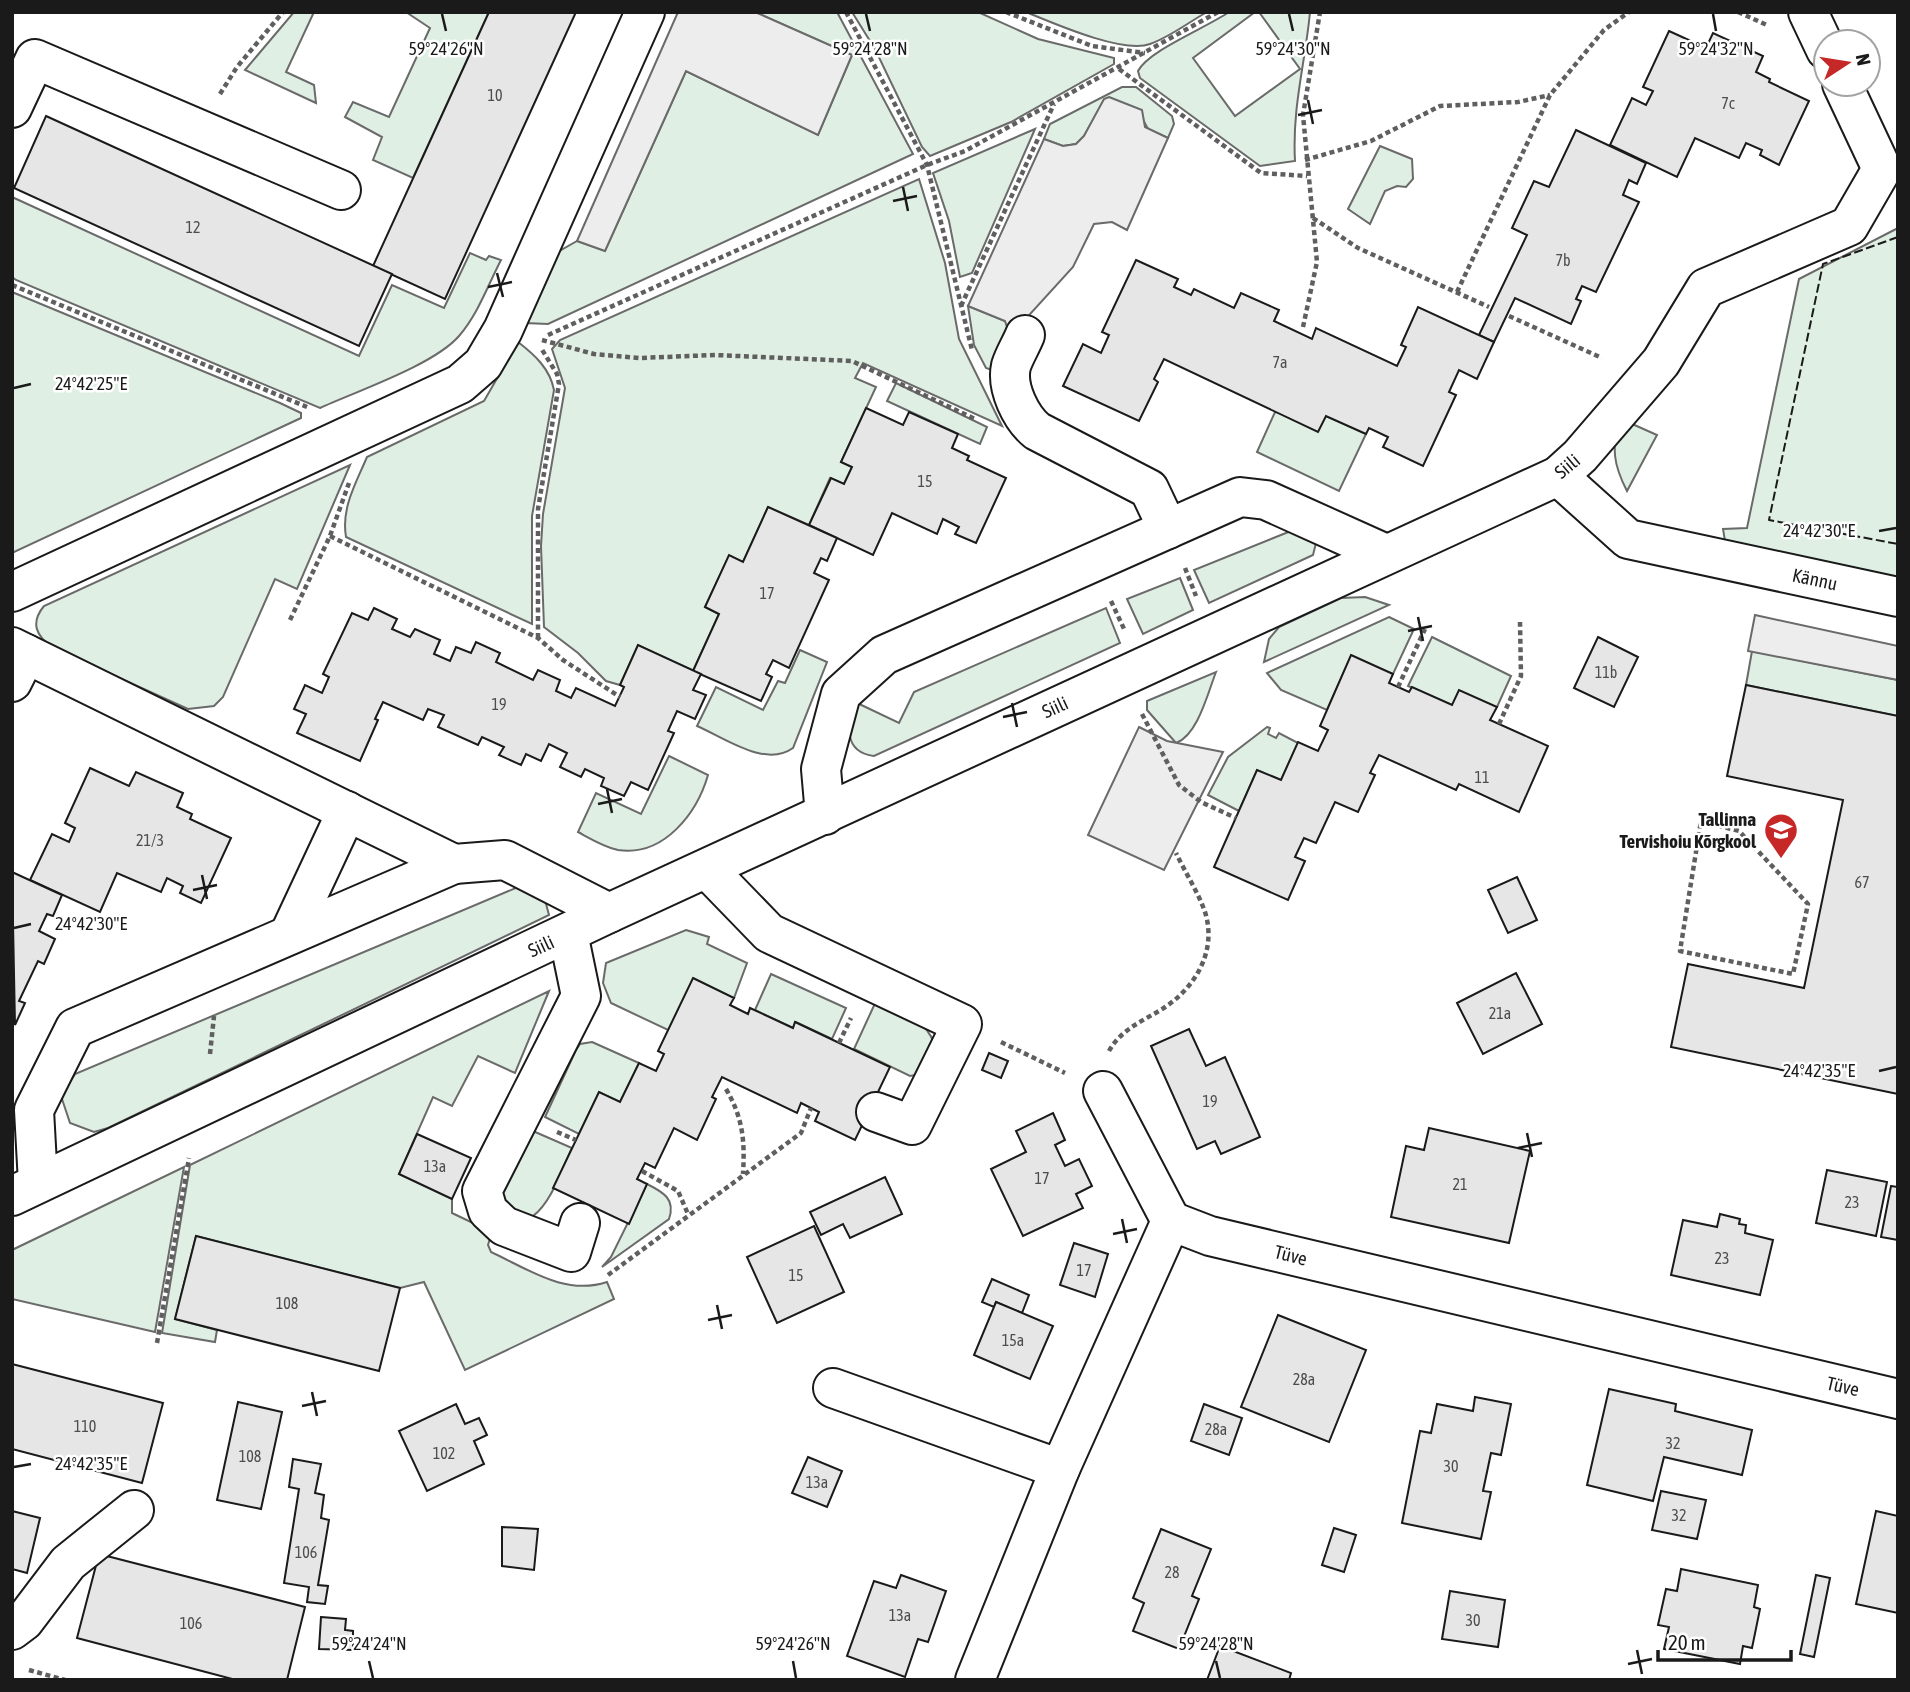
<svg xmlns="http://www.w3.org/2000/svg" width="1910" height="1692" font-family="'Asap Condensed',sans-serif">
	<rect width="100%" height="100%" fill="#fff"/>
	<g fill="#e0efe3" stroke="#6a6a6a" stroke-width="2">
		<path d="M294,12H314L286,72L314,85L316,103L245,70Z"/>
		<path d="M406,12H489L413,178L373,160L382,137L345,117L353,102L389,117L430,28Z"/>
		<path d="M755,12H837L913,154L548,324L525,323L556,253L577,241L605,251L686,71L818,135L852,55Z"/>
		<path d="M852,12H978L1038,39L1114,58V64L1011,122L930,156L922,147L875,49Z"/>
		<path d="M1026,12H1207C1189,22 1170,37 1150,44C1123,54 1053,23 1026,12Z"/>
		<path d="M1229,12H1255L1193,58L1235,116L1300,69L1259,12H1310C1305,65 1292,107 1295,161L1260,166L1140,78L1138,71C1149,50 1206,28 1229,12Z"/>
		<path d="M1122,87H1136L1172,116L1174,124L1168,138L1148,129L1141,116L1104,100L1084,136L1076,144L1063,146L1044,139L1050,124Z"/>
		<path d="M1035,129L972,273L960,277L949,221L933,173Z"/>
		<path d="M1380,146L1412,159L1413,179L1406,187L1397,186L1385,191L1370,224L1348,209Z"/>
		<path d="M919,179L945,263L959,339L1002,426L863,363L855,378L876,387L841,462L852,467L844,484L830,478L809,525L768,507L743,562L729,556L705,607L719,614L693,671L638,645L620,685L606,681L578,653L544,627L541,546L543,514L565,388L552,349L560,340Z"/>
		<path d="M12,197L359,356L392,285L444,308L470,253L486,260L489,256L501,260C488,285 478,314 459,336C434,365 357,391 320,408L16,280L12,277Z"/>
		<path d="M1898,228V580L1725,541L1723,529L1747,528L1799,279Z"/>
		<path d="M12,292L280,403L301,413V418L12,553Z"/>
		<path d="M968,306L1005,321L1009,328L995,371L986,368L974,345Z"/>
		<path d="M518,342C535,355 550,369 554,390L532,516V624L346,537C341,508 356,483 367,457L484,401Z"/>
		<path d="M896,383L987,427L980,444L887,401Z"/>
		<path d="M1275,412L1326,416L1366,434L1339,491L1257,452Z"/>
		<path d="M1621,419L1657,435L1627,491C1614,466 1610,446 1621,419Z"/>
		<path d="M350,465L297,589L275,579L223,697L214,706L188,709L53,648C36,636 30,623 44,606Z"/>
		<path d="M1296,529L1316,543L1313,555L1209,603L1194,570Z"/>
		<path d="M1180,578L1193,610L1143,634L1127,599Z"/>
		<path d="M1365,597L1389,605L1264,662L1269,639L1279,627L1341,598Z"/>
		<path d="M1106,608L1120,643L874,756C843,752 847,725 855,702L899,723L914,692Z"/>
		<path d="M1389,617L1414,629L1393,674L1351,656L1327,710L1281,690L1267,673Z"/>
		<path d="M1432,637L1511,676L1497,707L1452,705L1408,686Z"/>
		<path d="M800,650L827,662L793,748C765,768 725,738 697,726L716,687L763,710L778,681L785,683Z"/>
		<path d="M1752,651L1898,680V716L1746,685Z"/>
		<path d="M1216,672C1208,692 1198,735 1176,743L1147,710V701Z"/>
		<path d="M1267,727L1270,728L1268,734L1276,738L1279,733L1298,743L1281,780L1257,770L1239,811L1208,795L1228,757Z"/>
		<path d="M669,756L708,775C697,813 664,857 618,850C604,847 591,839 578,832L596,793L641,814Z"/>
		<path d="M518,887L545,900L549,915L108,1128L94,1132L70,1123L61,1096L75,1074Z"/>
		<path d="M686,930L709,937L707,944L747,963L734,998L668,1030L611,1003L603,983L606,963Z"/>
		<path d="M771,974L846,1008L832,1039L796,1022L793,1028L755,1010Z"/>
		<path d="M549,991L515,1073L478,1056L452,1106L433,1097L399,1174L452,1199V1213L492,1232L488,1245L491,1252C528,1269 565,1296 607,1282L614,1299L465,1370L424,1282L400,1288L196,1236L175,1319L217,1330L215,1342L162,1333L190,1165Z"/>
		<path d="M877,999C900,1011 924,1017 934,1043L921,1074L910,1076L854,1049Z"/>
		<path d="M592,1042L639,1063L620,1102L599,1092L579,1134L545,1117L576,1050L580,1044Z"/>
		<path d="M526,1128L572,1148C562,1168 552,1202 533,1216C526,1222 515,1217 506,1215L501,1186Z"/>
		<path d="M184,1167L155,1332L12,1299V1250Z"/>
		<path d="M647,1184C663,1192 676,1199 669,1219L602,1267L611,1257Z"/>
	</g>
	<g fill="#ededed" stroke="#6a6a6a" stroke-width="2">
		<path d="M678,12H755L852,55L818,135L686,71L605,251L577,241Z"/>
		<path d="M1109,97L1142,110L1145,127L1168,138L1127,230L1112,222L1094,224L1073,267L1010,336L1005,321L968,306L1044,139L1063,146L1076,144L1084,136L1104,99Z"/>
		<path d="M1755,615L1898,646V680L1748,651Z"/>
		<path d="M1139,727L1167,741L1223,752L1164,870L1088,835Z"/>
	</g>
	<g fill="#e6e6e6" stroke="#1a1a1a" stroke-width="2">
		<path d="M489,12H576L445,299L373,266Z"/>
		<path d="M1669,31L1706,48L1713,33L1763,56L1756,72L1770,79L1769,82L1809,101L1779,165L1760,155L1762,150L1746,143L1739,158L1695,138L1677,177L1610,145L1632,98L1646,105L1653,91L1643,87Z"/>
		<path d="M46,116L392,274L359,346L14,188Z"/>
		<path d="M1576,130L1646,163L1637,184L1629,180L1623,195L1639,202L1596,292L1582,286L1576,299L1581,301L1571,324L1515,298L1494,342L1479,335L1527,235L1512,228L1534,181L1549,187Z"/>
		<path d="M1136,260L1178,279L1174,287L1191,295L1194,289L1234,308L1241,293L1279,310L1274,321L1312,339L1316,328L1397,366L1406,347L1401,345L1418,307L1494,342L1477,379L1459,370L1449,392L1456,395L1423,466L1383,447L1388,437L1369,428L1366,434L1326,416L1318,432L1164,359L1154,379L1158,382L1139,421L1063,386L1083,344L1101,353L1109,335L1102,332Z"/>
		<path d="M866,408L903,425L909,412L958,434L952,448L969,456L967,460L1006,478L976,543L955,534L959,527L943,519L937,534L892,513L873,555L809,525L831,478L844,484L852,467L841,462Z"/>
		<path d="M768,507L837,538L827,561L821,558L814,573L829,580L789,668L773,660L766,674L772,677L761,701L693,671L719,614L705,607L729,555L743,562Z"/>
		<path d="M374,608L397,619L392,629L410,637L415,629L440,640L434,654L450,661L456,647L471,653L476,642L500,653L496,662L533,680L538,670L560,680L556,691L571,698L576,688L615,706L624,687L620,685L638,645L701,674L693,690L706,695L695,719L677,711L668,731L674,733L648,790L631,782L624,796L601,786L604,778L585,769L581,777L560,767L567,753L549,744L541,761L526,754L521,765L499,755L504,747L482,737L478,745L438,727L444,715L428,709L423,720L383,702L375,719L378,720L360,761L297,733L306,714L294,709L305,685L322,693L329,677L323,674L352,613L368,620Z"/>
		<path d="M1598,637L1638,657L1614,707L1574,688Z"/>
		<path d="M1351,655L1393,674L1389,683L1409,692L1412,687L1452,705L1459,690L1497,707L1490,720L1548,746L1519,812L1459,784L1456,790L1379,755L1370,773L1375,775L1358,812L1335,802L1316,843L1304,838L1295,857L1305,861L1288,900L1214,867L1257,770L1281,780L1298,742L1318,751L1328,730L1320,726Z"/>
		<path d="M1746,685L1898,716V1094L1671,1047L1688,964L1804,988L1843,800L1727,776Z"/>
		<path d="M90,768L129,786L136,772L183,793L177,807L192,814L190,819L231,838L201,903L180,893L183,886L167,878L161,892L117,873L100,912L30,880L52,834L69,842L75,828L65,823Z"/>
		<path d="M12,872L62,895L53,916L47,914L39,931L55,939L44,964L38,961L19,1001L25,1003L15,1025Z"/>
		<path d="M1517,877L1537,920L1508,933L1488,890Z"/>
		<path d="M1516,973L1542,1024L1483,1054L1457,1003Z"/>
		<path d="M693,978L734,998L730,1005L748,1014L750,1008L793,1028L795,1022L890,1067L855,1140L815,1121L819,1112L801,1103L797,1113L722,1077L712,1097L716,1099L697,1140L674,1128L655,1168L645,1163L637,1179L647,1184L629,1224L553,1188L599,1092L620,1102L639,1063L656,1071L664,1054L658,1051Z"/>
		<path d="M1189,1029L1206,1066L1225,1057L1260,1137L1221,1154L1215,1141L1197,1149L1151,1046Z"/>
		<path d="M989,1053L1008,1061L1001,1078L982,1070Z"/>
		<path d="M1053,1113L1065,1140L1055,1145L1065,1166L1079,1159L1092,1186L1076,1194L1083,1208L1023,1236L991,1169L1026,1152L1016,1131Z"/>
		<path d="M1429,1128L1530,1151L1509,1243L1391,1217L1406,1146L1424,1150Z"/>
		<path d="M417,1134L471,1158L452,1199L399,1174Z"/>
		<path d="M1827,1170L1887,1182L1876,1236L1816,1223Z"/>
		<path d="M885,1177L902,1214L850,1238L843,1224L821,1235L810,1212Z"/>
		<path d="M1891,1186L1898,1187V1240L1881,1237Z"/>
		<path d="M1720,1214L1740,1219L1739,1224L1746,1225L1745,1233L1773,1240L1760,1295L1671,1275L1683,1220L1717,1227Z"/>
		<path d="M814,1226L844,1292L777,1323L747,1257Z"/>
		<path d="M196,1236L400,1288L379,1371L175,1319Z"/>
		<path d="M1074,1243L1108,1254L1095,1297L1060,1285Z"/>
		<path d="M992,1279L1029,1295L1022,1313L996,1302L994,1307L982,1302Z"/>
		<path d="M996,1302L1053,1326L1030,1379L974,1355Z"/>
		<path d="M1278,1315L1366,1350L1329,1442L1241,1407Z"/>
		<path d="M12,1364L163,1403L142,1483L12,1449Z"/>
		<path d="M1609,1389L1676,1404L1675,1411L1752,1430L1742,1475L1664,1457L1653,1501L1587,1485Z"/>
		<path d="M1475,1397L1511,1404L1501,1455L1491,1453L1483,1491L1491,1492L1481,1539L1402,1523L1420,1431L1431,1433L1437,1404L1473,1411Z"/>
		<path d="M238,1402L282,1412L261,1509L217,1500Z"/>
		<path d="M456,1404L465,1424L479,1418L487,1435L474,1441L484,1464L427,1491L399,1431Z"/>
		<path d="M1204,1404L1242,1418L1229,1455L1191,1441Z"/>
		<path d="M808,1457L842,1471L827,1507L792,1493Z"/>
		<path d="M293,1459L321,1464L315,1493L324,1495L321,1518L329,1520L318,1585L328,1586L325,1604L307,1602L309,1587L284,1583L299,1489L289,1487Z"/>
		<path d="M1661,1491L1706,1500L1697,1539L1652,1530Z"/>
		<path d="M12,1511L40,1518L27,1573L12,1569Z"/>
		<path d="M1876,1511L1898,1516V1613L1856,1604Z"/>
		<path d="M502,1527L538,1529L534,1570L502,1566Z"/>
		<path d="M1334,1528L1356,1535L1344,1572L1322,1565Z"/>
		<path d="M1161,1529L1211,1549L1192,1596L1199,1599L1179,1649L1133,1631L1144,1603L1133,1598Z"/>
		<path d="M99,1554L305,1607L287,1680H236L77,1638Z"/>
		<path d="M1681,1569L1758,1585L1754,1607L1760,1609L1752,1648L1743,1646L1740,1664L1664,1649L1669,1627L1658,1625L1666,1589L1677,1591Z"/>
		<path d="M901,1575L946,1591L928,1642L918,1639L905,1677L847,1656L874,1581L896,1588Z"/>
		<path d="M1816,1575L1830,1578L1814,1657L1800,1654Z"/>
		<path d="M1450,1591L1505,1600L1498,1647L1442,1639Z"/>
		<path d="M321,1617L346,1619L345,1630L353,1631V1650L319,1649Z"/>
		<path d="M1220,1646L1291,1673L1289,1680H1207Z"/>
	</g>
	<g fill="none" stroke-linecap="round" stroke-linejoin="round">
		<g stroke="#1a1a1a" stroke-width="42">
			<g id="minor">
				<path d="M1808,12L1826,50"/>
				<path d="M1842,84L1882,169"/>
				<path d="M12,108L35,59L341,190"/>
				<path d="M1025,335C1021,345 1014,356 1011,366C1006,388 1021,418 1037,431L1149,489L1168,529"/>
				<path d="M1558,476L1628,539L1898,597"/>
				<path d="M12,592L460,384L483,364L503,330L645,12"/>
				<path d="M12,647L454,864L505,860L609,913"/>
				<path d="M12,682L26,654"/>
				<path d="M825,815L821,769L841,694L884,655L1240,497L1266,500L1386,554"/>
				<path d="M707,869L769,933L962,1024L912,1125L876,1112"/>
				<path d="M568,933L581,996L482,1191L488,1211L504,1226L571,1252L580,1223"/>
				<path d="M289,935L347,811"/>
				<path d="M1103,1091L1171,1221"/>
				<path d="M38,1183L34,1110L75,1028L454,864"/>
				<path d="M12,1196L609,913L1558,476L1580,456L1661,362L1706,288L1849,226L1882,169"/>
				<path d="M833,1388L1060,1469"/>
				<path d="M12,1630L24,1621L68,1563L134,1510"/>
				<path d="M975,1680L1060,1469L1171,1221L1210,1236L1898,1399"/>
			</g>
		</g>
		<g stroke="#5f5f5f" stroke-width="4.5" stroke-dasharray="5 3.5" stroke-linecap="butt">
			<path d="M846,12L927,165L972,350"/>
			<path d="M1006,12L1092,46L1145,53"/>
			<path d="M1738,12L1769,26"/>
			<path d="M1119,69L1261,173L1307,176"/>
			<path d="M220,94L237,67L283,12"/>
			<path d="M1305,160L1371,141L1440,106L1518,102L1550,95"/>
			<path d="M1313,218L1358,248L1489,307"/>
			<path d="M12,285L307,407"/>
			<path d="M1457,292L1550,95L1604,30L1629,12"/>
			<path d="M961,306L1054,104"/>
			<path d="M1509,316L1602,358"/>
			<path d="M1303,327L1317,262L1303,115L1320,12"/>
			<path d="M548,335L927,165L965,151L1218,12"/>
			<path d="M542,340L594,354L639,358L715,355L852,361L977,420"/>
			<path d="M330,536L538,638L563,660L620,697"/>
			<path d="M1185,568L1196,596"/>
			<path d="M1111,601L1125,631"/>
			<path d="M290,620L330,536L349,483"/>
			<path d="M538,638V509L559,384L557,374L541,348"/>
			<path d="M1398,687L1425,629"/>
			<path d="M1142,714L1179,785L1201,802L1236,818"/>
			<path d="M1499,724L1521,676L1520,622"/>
			<path d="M1701,821L1739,831L1808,904L1793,974L1680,951Z"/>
			<path d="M1001,1042L1065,1073"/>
			<path d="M839,1043L851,1018"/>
			<path d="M1109,1051C1120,1031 1140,1022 1159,1011C1193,991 1218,953 1205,912C1198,892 1185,872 1176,853"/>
			<path d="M210,1054L214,1016"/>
			<path d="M726,1089C743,1118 745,1141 743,1174"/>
			<path d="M557,1132L576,1140"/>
			<path d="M642,1171L678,1191L688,1214"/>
			<path d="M608,1275L801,1133L811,1108"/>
			<path d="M157,1343L189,1158"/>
			<path d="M29,1670L65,1680"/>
		</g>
		<use href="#minor" stroke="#fff" stroke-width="38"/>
		<path stroke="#1a1a1a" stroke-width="2" stroke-dasharray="9 3.5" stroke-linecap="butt" d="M1898,237L1823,264L1769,520L1898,544"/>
	</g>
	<path fill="none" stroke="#1a1a1a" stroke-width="2.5" d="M442,14L446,31M866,14L870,31M1289,14L1293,31M1713,14L1716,31M1308,100L1313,124M1298,115L1322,110M903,187L908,211M893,201L917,196M497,273L503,297M488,287L512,282M14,388L31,384M1879,531L1896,528M1418,617L1423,641M1408,631L1432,626M1012,703L1017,727M1003,717L1027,712M607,789L612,813M598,804L622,799M202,875L207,899M193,890L217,885M14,928L31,924M1879,1071L1896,1067M1527,1133L1532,1157M1518,1148L1542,1143M1122,1219L1127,1243M1113,1234L1137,1229M717,1305L722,1329M708,1320L732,1315M312,1392L317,1416M302,1406L326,1401M14,1467L31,1464M1637,1650L1642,1674M369,1661L373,1678M793,1661L796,1678M1216,1661L1220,1678M1628,1664L1652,1659"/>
	<defs>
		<g id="university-pin" transform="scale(1.75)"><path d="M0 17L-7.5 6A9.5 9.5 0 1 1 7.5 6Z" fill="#c62828" stroke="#fff"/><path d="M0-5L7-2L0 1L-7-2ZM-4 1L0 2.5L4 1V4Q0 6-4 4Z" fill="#fff"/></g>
	</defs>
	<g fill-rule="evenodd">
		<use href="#university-pin" x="1781" y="830"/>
	</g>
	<g text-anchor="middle" stroke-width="5" stroke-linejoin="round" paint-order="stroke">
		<g font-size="16" fill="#4d4d4d">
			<text x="495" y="101">10</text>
			<text x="1728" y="109">7c</text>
			<text x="193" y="233">12</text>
			<text x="1563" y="266">7b</text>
			<text x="1280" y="368">7a</text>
			<text x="925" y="487">15</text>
			<text x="767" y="599">17</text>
			<text x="1606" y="678">11b</text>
			<text x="499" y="710">19</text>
			<text x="1482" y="783">11</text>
			<text x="150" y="846">21/3</text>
			<text x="1862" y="888">67</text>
			<text x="1500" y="1019">21a</text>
			<text x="1210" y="1107">19</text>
			<text x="435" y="1172">13a</text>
			<text x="1042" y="1184">17</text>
			<text x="1460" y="1190">21</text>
			<text x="1852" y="1208">23</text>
			<text x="1722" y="1264">23</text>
			<text x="1084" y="1276">17</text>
			<text x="796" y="1281">15</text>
			<text x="287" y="1309">108</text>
			<text x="1013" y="1346">15a</text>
			<text x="1304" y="1385">28a</text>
			<text x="85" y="1432">110</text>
			<text x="1216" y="1435">28a</text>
			<text x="1673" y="1449">32</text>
			<text x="444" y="1459">102</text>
			<text x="250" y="1462">108</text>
			<text x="1451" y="1472">30</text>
			<text x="817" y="1488">13a</text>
			<text x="1679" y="1521">32</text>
			<text x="306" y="1558">106</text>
			<text x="1172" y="1578">28</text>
			<text x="900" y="1621">13a</text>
			<text x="1473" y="1626">30</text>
			<text x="191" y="1629">106</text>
		</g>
		<g font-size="19" fill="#1a1a1a" stroke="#fff">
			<text transform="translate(1567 466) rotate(-40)" y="7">Siili</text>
			<text transform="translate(1815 579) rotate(12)" y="7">Kännu</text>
			<text transform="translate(1055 707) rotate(-25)" y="7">Siili</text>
			<text transform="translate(541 946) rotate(-25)" y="7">Siili</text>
			<text transform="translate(1291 1255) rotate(14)" y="7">Tüve</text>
			<text transform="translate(1843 1386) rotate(13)" y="7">Tüve</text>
		</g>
		<g font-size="19" font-weight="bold" fill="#1a1a1a" stroke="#fff" text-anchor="end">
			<text x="1756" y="826">Tallinna<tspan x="1756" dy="22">Tervishoiu Kõrgkool</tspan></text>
		</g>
	</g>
	<g font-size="18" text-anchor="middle" fill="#1a1a1a" stroke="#fff" stroke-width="5" stroke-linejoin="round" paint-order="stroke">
		<text x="446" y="55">59°24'26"N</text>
		<text x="870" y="55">59°24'28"N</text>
		<text x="1293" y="55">59°24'30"N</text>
		<text x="1716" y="55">59°24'32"N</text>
		<text x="91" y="390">24°42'25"E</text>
		<text x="1819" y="537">24°42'30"E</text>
		<text x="91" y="930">24°42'30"E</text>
		<text x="1819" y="1077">24°42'35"E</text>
		<text x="91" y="1470">24°42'35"E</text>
		<text x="369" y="1650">59°24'24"N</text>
		<text x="793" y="1650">59°24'26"N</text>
		<text x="1216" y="1650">59°24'28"N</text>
	</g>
	<rect width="1910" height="1692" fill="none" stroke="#1a1a1a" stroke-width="28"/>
	<g transform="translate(1847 63) rotate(78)"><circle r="33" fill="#ffffff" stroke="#a3a3a3" stroke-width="2"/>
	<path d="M0-5L12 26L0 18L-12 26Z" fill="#c62828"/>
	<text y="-10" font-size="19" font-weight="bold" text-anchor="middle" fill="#1a1a1a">N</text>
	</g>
	<path d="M1658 1650v10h133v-10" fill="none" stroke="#1a1a1a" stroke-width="3.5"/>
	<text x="1668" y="1650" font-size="21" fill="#1a1a1a" stroke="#ffffff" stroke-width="5" paint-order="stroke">20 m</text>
</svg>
